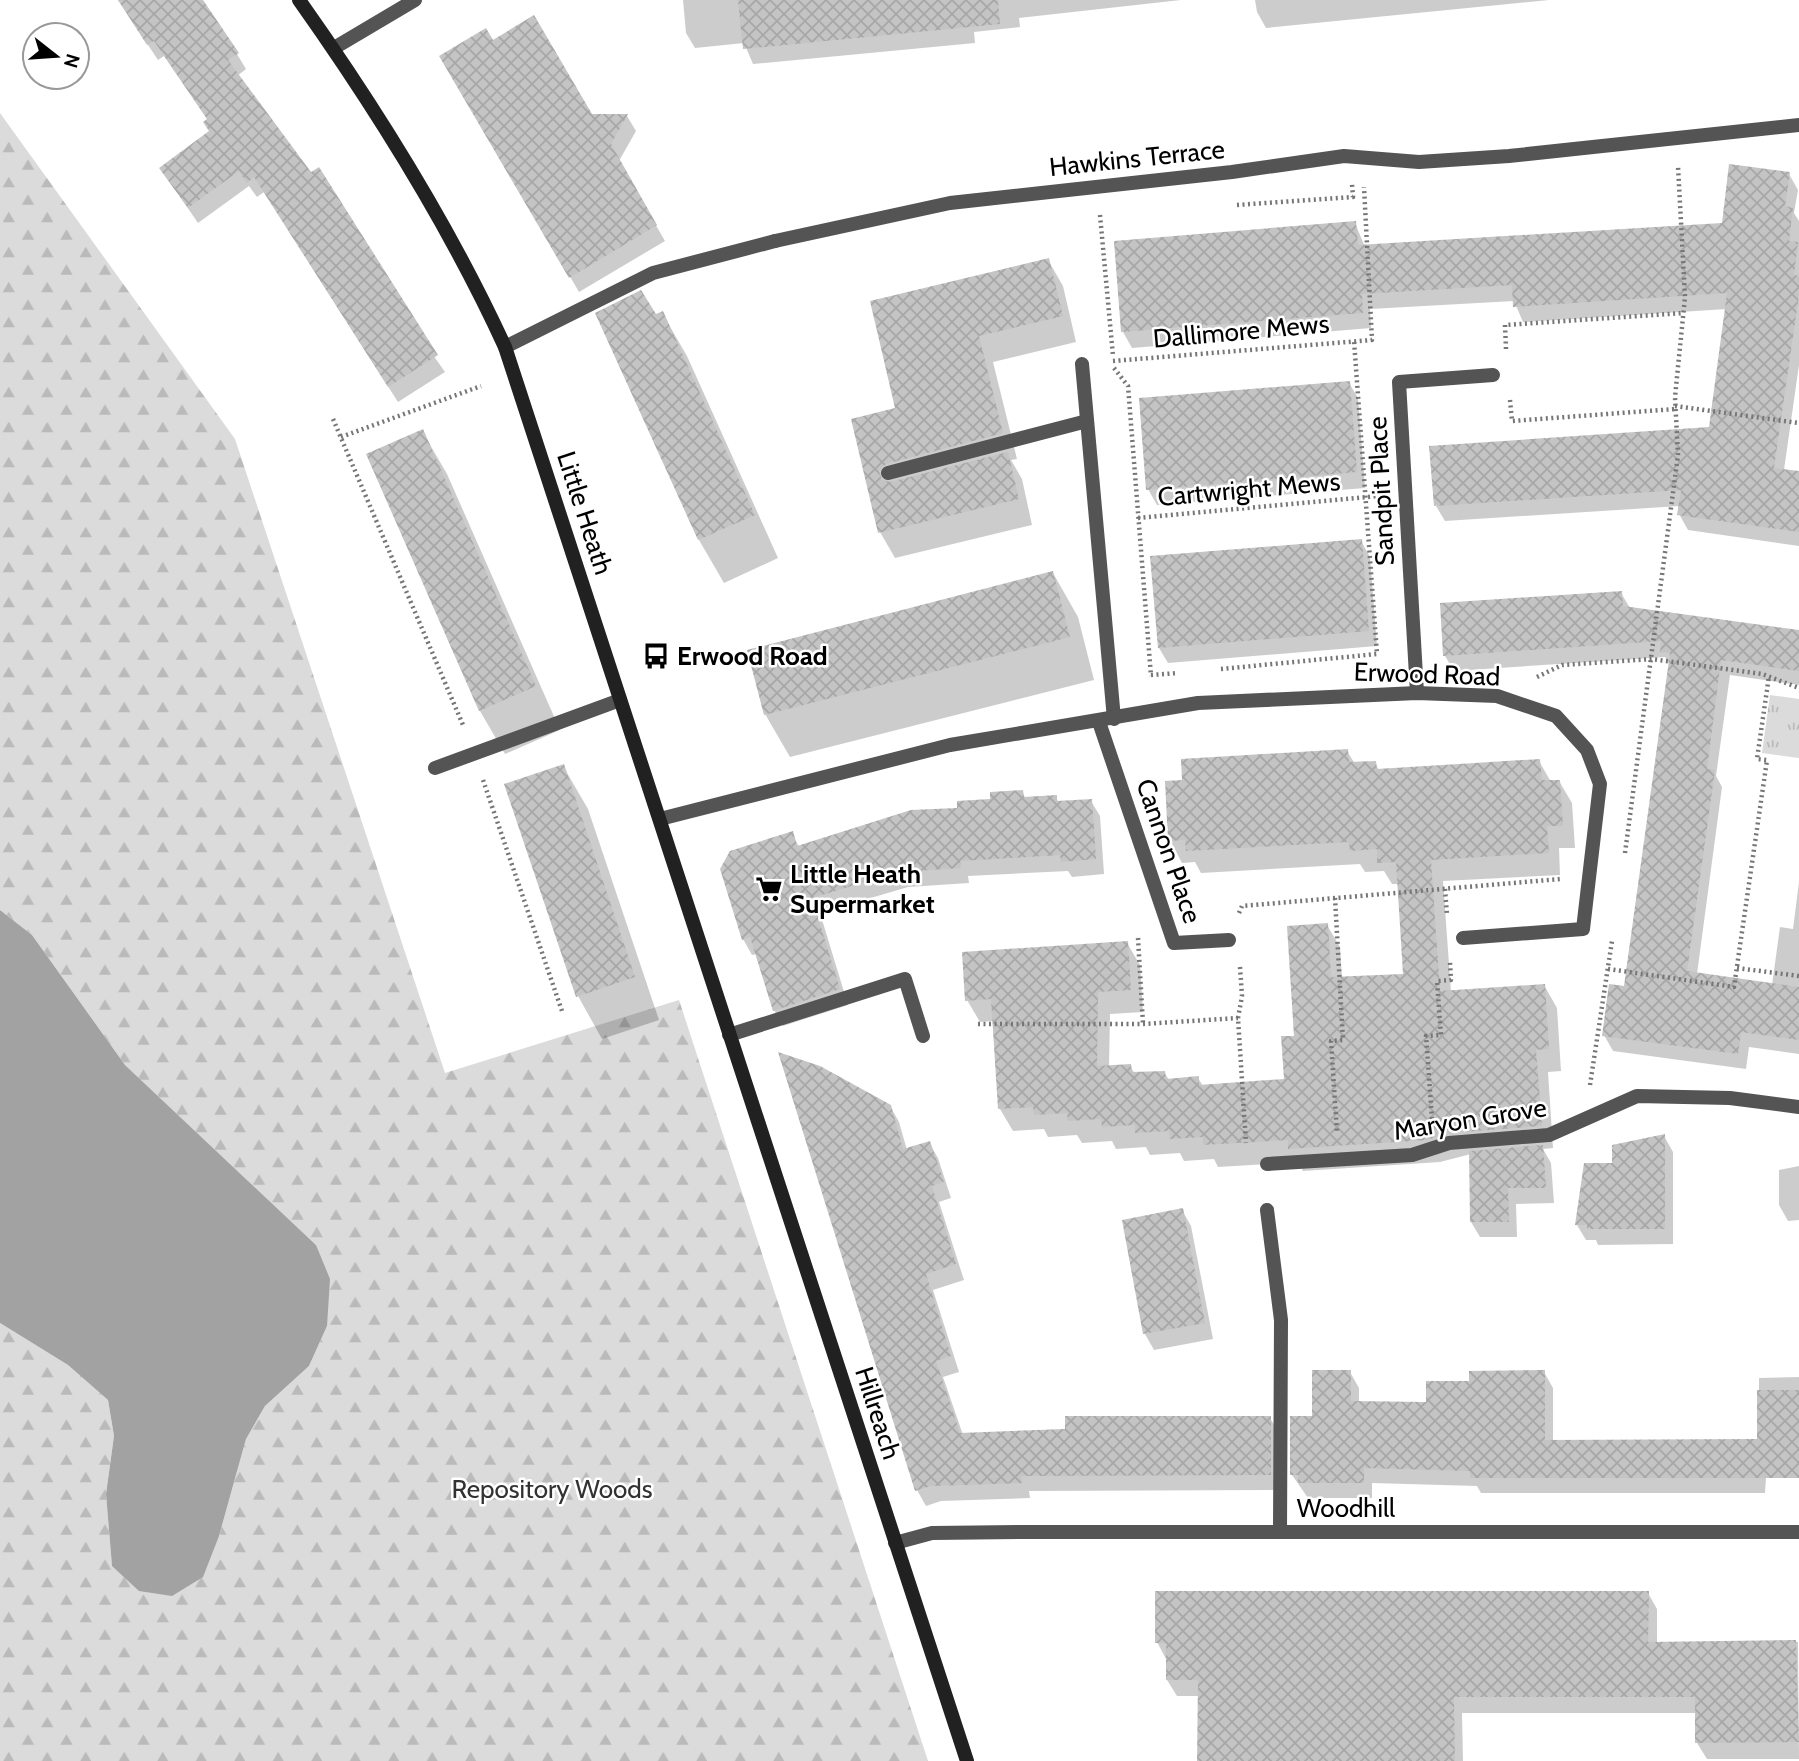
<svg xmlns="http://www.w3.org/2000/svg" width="1799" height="1761" font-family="Cabin,sans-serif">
	<defs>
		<pattern id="grass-tufts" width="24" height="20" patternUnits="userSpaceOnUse" patternTransform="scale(1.75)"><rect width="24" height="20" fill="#dbdbdb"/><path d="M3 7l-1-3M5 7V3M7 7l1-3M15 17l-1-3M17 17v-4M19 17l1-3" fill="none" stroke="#bababa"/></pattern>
		<pattern id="forest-firs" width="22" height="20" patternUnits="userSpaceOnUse" patternTransform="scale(1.75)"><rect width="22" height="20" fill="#dbdbdb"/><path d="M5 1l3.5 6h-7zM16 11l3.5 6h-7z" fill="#bababa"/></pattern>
		<pattern id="building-cross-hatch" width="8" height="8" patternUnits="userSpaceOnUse" patternTransform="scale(1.75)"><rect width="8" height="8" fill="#c4c4c4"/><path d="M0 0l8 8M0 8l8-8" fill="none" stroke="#a7a7a7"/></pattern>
	</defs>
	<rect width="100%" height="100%" fill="#fff"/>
	<path fill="url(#grass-tufts)" d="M1770,695L1799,699V758L1762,753Z"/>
	<path fill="url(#forest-firs)" d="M0,113L235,439L445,1073L679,1000L928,1761H0V1323L68,1365L108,1400L114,1436L106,1494L112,1566L219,1536L246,1439L265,1406L309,1366L327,1326L316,1245L125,1065L32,935L0,910Z"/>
	<path fill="#a2a2a2" d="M0,910L32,935L125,1065L316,1245L330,1279L327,1326L309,1366L265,1406L246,1439L219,1536L203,1577L172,1596L139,1591L112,1566L106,1494L114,1436L108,1400L68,1365L0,1323Z"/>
	<g fill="#0003">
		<path d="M118,0H187L237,54L246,69L237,76L445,372L398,402L264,192L257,197L249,186L198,223L161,169L211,132L208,120L164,56L158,60Z"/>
		<path d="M683,0H1181L1019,18L1020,27L974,32L975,43L753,64L744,43L695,48L686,33Z"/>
		<path d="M1255,0H1549L1266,28L1257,12Z"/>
		<path d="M492,42L591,116H627L636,131L619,161L665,241L579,292L442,57Z"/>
		<path d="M1789,174L1798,190L1794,213L1799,221V365L1784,470L1799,472V546L1688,530L1679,514L1680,506L1445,521L1436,506L1711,428L1727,309L1523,322L1514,301L1370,309L1371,328L1132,348L1123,332L1355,223L1365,247L1723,224Z"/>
		<path d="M1048,260L1063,286L1076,342L993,362L1017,459L1011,460L1022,479L1032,525L895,558L880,532L853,420L897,410Z"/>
		<path d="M662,313L687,356L778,558L724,583L699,540L597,314L656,316Z"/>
		<path d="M1349,383L1358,398L1365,488L1157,505L1148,489Z"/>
		<path d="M422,431L447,474L560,730L505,754L480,711L368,455Z"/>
		<path d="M1361,541L1370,557L1377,646L1168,663L1159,648Z"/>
		<path d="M1053,573L1078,617L1094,680L790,757L765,714Z"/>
		<path d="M1621,593L1630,608L1799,632V685L1730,675L1716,776L1722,787L1697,974L1772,985L1780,927L1793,929L1799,882V1054L1749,1047L1746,1069L1613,1051L1604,1035L1625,988L1670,665L1665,657L1454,671L1445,656L1442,605Z"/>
		<path d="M1347,751L1355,764L1375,763L1379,770L1539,761L1551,782L1559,781L1572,803L1575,848H1559L1560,875L1443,881L1451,992L1544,985L1557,1008L1561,1071L1548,1072L1553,1148L1543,1149L1551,1163L1554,1203L1516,1204L1517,1237H1480L1471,1222V1154L1440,1162L1303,1171L1298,1162L1218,1167L1214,1159L1184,1161L1180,1153L1150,1155L1146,1147L1116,1149L1112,1141L1082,1143L1077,1135L1048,1137L1044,1129L1013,1131L1000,1109L994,1021L980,1022L967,1000L1127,943L1140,965L1143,1012L1110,1014L1109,1067L1130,1066L1135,1074L1164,1072L1169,1080L1198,1078L1203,1086L1286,1081L1327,925L1340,947L1342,978L1405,976L1399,884H1392L1384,871L1365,872L1360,864L1201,873L1195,862L1182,863L1170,840L1184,782Z"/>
		<path d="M563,766L588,809L659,1020L602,1039L578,996Z"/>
		<path d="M1022,792L1026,799L1056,797L1059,803L1091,801L1100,816L1104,874L1072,877L1068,871L968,876L969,883L908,887L820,913L848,1005L783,1026L774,1010L757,954L752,955L743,939L792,833L799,847Z"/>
		<path d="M890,1106L899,1122L907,1150L929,1143L938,1158L951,1198L939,1202L964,1280L933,1290L959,1372L943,1377L963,1435L1270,1418L1279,1433V1490L1029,1491L1030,1498L941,1501L926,1506L917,1490Z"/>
		<path d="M1664,1136L1673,1152V1244L1598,1245L1596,1240H1586L1577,1225L1613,1165Z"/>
		<path d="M1799,1166V1220L1788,1221L1779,1205V1170Z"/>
		<path d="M1182,1210L1191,1226L1213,1339L1154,1350L1145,1334L1124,1222Z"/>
		<path d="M1350,1372L1359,1388V1403L1428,1404L1471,1383L1544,1372L1553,1388V1441H1759V1378L1799,1377V1477L1766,1478L1765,1493H1481L1477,1486L1372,1483V1498H1308L1292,1475L1314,1418Z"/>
		<path d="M1648,1593L1657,1609V1644L1798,1642L1799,1759H1707L1697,1743V1713H1462L1463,1761H1199L1200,1696H1177L1167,1680L1166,1659L1157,1642Z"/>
	</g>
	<g fill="url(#building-cross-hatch)">
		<path d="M118,0H203L239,53L228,60L311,172L319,167L438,355L388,387L254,177L247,183L239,171L188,208L159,168L209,131L203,122L207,119L154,41L147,45Z"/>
		<path d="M738,0H998L1000,24L743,49Z"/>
		<path d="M534,15L592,114H628L611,144L657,225L569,278L439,56L486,28L493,40Z"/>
		<path d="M1729,164L1790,172L1785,206L1793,208L1789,241L1798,242L1794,275L1799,276V295L1774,468L1799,471V532L1677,515L1681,490L1434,506L1429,446L1709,427L1727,293L1513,307L1512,285L1362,294L1363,313L1121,332L1114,241L1356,221L1358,245L1722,223Z"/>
		<path d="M1049,258L1063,316L979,336L1003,433L886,464L879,471L882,480L890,482L1008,452L1019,499L878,533L851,419L895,408L870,301Z"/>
		<path d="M641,290L656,314L663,311L755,515L698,540L595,313Z"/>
		<path d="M1350,381L1357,472L1146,490L1139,398Z"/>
		<path d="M423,429L536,686L479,711L366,454Z"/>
		<path d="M1362,539L1369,631L1158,648L1150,556Z"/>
		<path d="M1053,571L1070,637L764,715L747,650Z"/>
		<path d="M1622,591L1623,606L1799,630V671L1721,660L1707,769L1715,770L1687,971L1799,987V1040L1741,1032L1738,1054L1602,1036L1609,984L1624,986L1670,653L1660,652L1661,641L1443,656L1440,603Z"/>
		<path d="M1348,749L1349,762L1376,761L1377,769L1540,759L1542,780H1560L1563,826H1547L1549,853L1431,860L1440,991L1545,984L1549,1049L1536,1050L1542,1126L1448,1133L1427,1140L1288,1149V1140L1203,1145V1137L1170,1139L1169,1131L1135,1133V1125L1102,1127L1101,1119L1068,1121L1067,1113L1034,1115L1033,1107L998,1109L991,999L965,1001L962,952L1128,941L1131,990L1098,992L1097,1066L1131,1064L1132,1072L1165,1071L1166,1079L1199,1076V1085L1284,1079L1281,1036H1294L1287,926L1328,923L1331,977L1403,974L1396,862L1377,863V849L1350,851L1349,842L1186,851L1185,840L1168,841L1165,781L1182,780L1181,759Z"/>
		<path d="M564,764L635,977L576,997L504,784Z"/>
		<path d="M1023,790L1024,797L1057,795V801L1092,799L1096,859L1061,862L1060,855L960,861L961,868L898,872L812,898L840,989L773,1011L750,937L742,940L720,869L730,851L793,831L797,846L911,810L957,808V801L990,799V792Z"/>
		<path d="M778,1052L820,1066L891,1105L903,1149L930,1141L944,1182L932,1186L956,1264L926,1274L951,1356L936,1361L960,1433L1065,1429V1416H1271V1475L1021,1476L1022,1483L931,1486L915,1491Z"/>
		<path d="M1665,1134V1229H1587V1225H1575L1584,1163H1612V1145Z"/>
		<path d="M1543,1145L1546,1188H1508L1509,1222H1470L1469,1151Z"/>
		<path d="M1183,1208L1205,1323L1143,1334L1122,1220Z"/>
		<path d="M1312,1370H1351V1401L1426,1402V1381H1469V1371L1545,1370V1440L1757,1439V1390H1799V1478H1470V1471L1364,1468V1483H1298V1475H1290V1416H1312Z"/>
		<path d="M1155,1591H1649L1648,1642L1796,1640L1799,1742L1695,1743V1697H1454L1455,1761H1197L1198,1680H1166V1643H1155Z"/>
	</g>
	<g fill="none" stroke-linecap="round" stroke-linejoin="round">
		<g stroke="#767676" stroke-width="4.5" stroke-dasharray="2 3.5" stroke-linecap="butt">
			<path d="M1237,205L1353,197L1352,184"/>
			<path d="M1100,215L1113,356"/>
			<path d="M1506,349L1505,325L1684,313"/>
			<path d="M1113,361L1372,340L1364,187"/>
			<path d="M1114,368L1128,386L1151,676"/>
			<path d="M1510,400L1512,421L1675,409"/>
			<path d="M1675,406L1799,423"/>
			<path d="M333,419L463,725"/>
			<path d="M341,437L481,386"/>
			<path d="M1138,518L1378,496"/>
			<path d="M1221,669L1377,654L1354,341"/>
			<path d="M1151,675L1178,673"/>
			<path d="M1537,677L1562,665L1652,659L1762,674L1799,688"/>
			<path d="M483,780L563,1014"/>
			<path d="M1625,853L1678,455L1675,397L1685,297L1678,166"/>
			<path d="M1445,889L1447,915"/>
			<path d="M1335,898L1343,1040L1331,1041L1337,1132"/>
			<path d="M1239,913L1242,906L1560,879"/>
			<path d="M1138,938L1143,1024"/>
			<path d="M1240,967L1242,996L1238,1018L1246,1143"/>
			<path d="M1737,968L1799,976"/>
			<path d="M1608,969L1734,987L1767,760L1757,759L1769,676"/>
			<path d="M978,1024H1143L1238,1018"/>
			<path d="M1590,1085L1612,941"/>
			<path d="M1432,1119L1426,1036L1441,1035L1437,981L1451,980L1450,962"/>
		</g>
		<g stroke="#545454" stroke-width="14">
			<path d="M775,241L950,203L1232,172L1344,156L1419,162L1509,156L1799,125"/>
			<path d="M888,473L1087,421"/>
			<path d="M435,768L620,700"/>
			<path d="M729,1035L905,979L923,1036"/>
			<path d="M1267,1210L1281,1320L1280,1532"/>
		</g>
		<g stroke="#545454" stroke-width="14">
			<path d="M334,48L415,0"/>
			<path d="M505,347L653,273L775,241"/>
			<path d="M1082,364L1114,719"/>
			<path d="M1417,693L1399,382L1493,375"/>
			<path d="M1099,722L1174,943L1229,940"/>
			<path d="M660,819L950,745L1198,703L1417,693L1497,696L1556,716L1587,750L1600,784L1583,929L1463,938"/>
			<path d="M1267,1164L1412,1155L1449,1143L1549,1135L1637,1096L1730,1098L1799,1107"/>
			<path d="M895,1543L932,1533L1020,1532H1799"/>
		</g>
		<path stroke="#212121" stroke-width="14" d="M299,0C377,110 449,225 505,347L967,1761"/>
	</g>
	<defs>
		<g id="bus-bare" transform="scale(2.1)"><path d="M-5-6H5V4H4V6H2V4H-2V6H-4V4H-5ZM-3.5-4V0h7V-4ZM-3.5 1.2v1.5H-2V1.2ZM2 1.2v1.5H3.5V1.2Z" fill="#000" stroke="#fff" stroke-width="2.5" paint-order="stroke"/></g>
		<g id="supermarket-bare" transform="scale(2.1)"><path d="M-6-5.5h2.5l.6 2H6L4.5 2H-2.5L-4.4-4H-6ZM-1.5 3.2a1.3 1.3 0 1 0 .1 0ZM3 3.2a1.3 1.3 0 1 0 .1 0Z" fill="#000" stroke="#fff" stroke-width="2.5" paint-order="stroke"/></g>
	</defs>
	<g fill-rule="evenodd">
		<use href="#bus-bare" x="656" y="656"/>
		<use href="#supermarket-bare" x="769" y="889"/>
	</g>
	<g text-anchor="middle" stroke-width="5" stroke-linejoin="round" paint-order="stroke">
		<g font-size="26" fill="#000" stroke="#fff">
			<text transform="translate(1137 158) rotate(-6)" y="9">Hawkins Terrace</text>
			<text transform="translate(1241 331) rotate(-5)" y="9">Dallimore Mews</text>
			<text transform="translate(1249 489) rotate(-5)" y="9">Cartwright Mews</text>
			<text transform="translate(1381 491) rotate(-93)" y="9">Sandpit Place</text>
			<text transform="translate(585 513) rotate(72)" y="9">Little Heath</text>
			<text transform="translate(1427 674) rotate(2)" y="9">Erwood Road</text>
			<text transform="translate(1169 851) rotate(71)" y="9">Cannon Place</text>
			<text transform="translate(1470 1119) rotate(-9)" y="9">Maryon Grove</text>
			<text transform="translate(878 1413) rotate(72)" y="9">Hillreach</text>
			<text x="1346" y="1517">Woodhill</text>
		</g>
		<g font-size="26" font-weight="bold" fill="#000" stroke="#fff" text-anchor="start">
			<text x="677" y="665">Erwood Road</text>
			<text x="790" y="883">Little Heath<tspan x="790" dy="30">Supermarket</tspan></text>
		</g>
		<g font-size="26" fill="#323232" stroke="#fff">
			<text x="552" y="1498">Repository Woods</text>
		</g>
	</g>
	<g transform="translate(56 56) rotate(107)"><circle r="33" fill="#ffffff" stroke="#999999" stroke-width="2"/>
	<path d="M0-5L12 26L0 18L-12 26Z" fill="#000000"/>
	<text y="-10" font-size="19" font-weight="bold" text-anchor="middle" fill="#000000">N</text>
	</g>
</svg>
